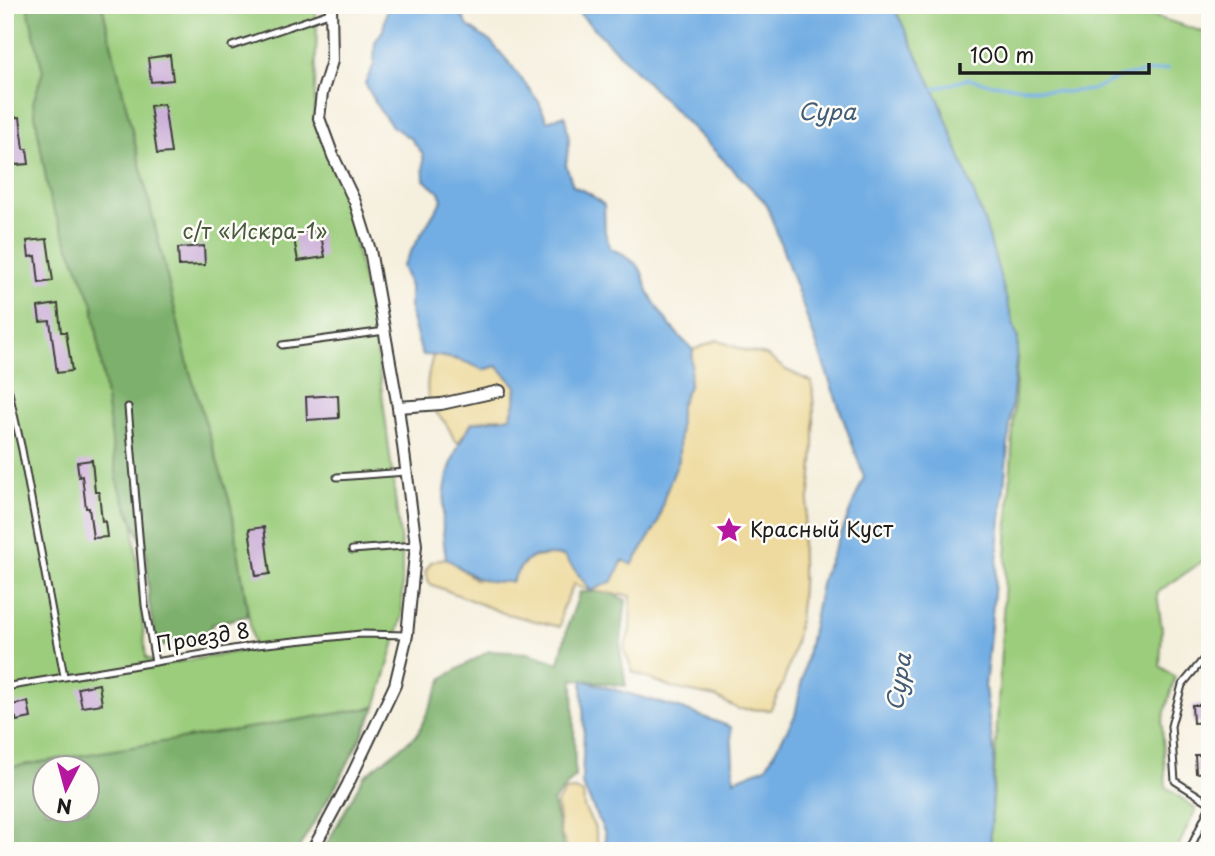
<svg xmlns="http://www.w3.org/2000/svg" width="1215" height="856" font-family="'Playpen Sans',sans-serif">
	<rect width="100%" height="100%" fill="#fdfcf7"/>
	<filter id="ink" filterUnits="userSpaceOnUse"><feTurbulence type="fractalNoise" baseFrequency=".0143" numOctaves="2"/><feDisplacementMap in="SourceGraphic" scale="14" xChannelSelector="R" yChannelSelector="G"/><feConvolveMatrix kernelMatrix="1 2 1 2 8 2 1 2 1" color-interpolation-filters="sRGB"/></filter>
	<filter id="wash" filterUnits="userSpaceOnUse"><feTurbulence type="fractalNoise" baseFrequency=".00686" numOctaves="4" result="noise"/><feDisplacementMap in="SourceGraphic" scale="28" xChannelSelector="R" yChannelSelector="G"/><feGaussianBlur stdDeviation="1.57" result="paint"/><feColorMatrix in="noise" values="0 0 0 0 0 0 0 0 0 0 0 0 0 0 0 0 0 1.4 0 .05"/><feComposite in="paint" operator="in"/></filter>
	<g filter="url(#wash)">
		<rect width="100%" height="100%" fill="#f5efdd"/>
		<g fill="#9ccd7d" stroke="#5c744c" stroke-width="2">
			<path d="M5,5H27L43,71L33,103L50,201L93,304L118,485L133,522L146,658L161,665L254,649L231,506L189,369L102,5H315L317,24L314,119L346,201L375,336L402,553V617L376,707L5,768Z"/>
			<path d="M893,5H1131L1150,15L1210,34V556L1157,593L1162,630L1160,666L1175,677L1162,723L1166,787L1196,809L1176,851H990L1018,340L921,63Z"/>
		</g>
		<g fill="#7db06c" stroke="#4c6644" stroke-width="2" fill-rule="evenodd">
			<path d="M27,5H102L189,369L231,506L248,616L213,624L203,639L157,647L149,603L147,555L118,485L93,304L50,201L33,103L43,71Z"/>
			<path d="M580,592H608L626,600L620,650L626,686L573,679L575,777L553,801L564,851H323L364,776L417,735L443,678L489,651L529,653L559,663L568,625Z"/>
			<path d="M376,707L341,777L297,851H5V768ZM46,768H88V810H46Z"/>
		</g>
		<g fill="#eeda9e" stroke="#857b5d" stroke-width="2">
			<path d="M717,340L746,351L766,355L786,370L812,382C815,416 815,451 811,484C809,502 804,520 802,538C801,554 803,570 802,586C800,629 792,672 770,710L738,709L716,697L673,688L633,672L624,650L630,630L631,596L591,591L574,584L562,609L560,627L503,613L430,584L425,572L431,562L446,558L476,580L519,566L530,558L550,555L565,556L591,591L623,560L632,565L658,523L678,433L680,405L689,386L693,350Z"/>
			<path d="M433,355L472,363L483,370L497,366L516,385L515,403L510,418H492L472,423L458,443C452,438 451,431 446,424C443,419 438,416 435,411C422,393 428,375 433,355Z"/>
			<path d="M576,790L583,794L584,807L595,828L599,851H569L561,834L557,803L565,791Z"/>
		</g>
		<g fill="#72ade3" stroke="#476480" stroke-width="2">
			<path d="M388,5H456L468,26L492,43L511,65L539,102L547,121L565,115L569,140L566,165L573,186L589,193L604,205L605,232L610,248C620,253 630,258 638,266C645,274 645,288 651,297C662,317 676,334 693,350L689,386L680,405L679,460L665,495L658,523L632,565L623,560L613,581L591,591L564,556C536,553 524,555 512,582C477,583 474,577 446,558C438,511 444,462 472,423L510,417L515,403L516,386L497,366L483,370C465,360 443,355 422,355L410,311V287L402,266L442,200L439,192L424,180L423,154L411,139L392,126L379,109L365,83L374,65L375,42L383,30Z"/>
			<path d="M571,5H893L939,100L986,226L1018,340L985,688L994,755L990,851H606L605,833L582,784L584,729L582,680L682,709L731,727L734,780L766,767L795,716L822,579L864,477L766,203Z"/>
		</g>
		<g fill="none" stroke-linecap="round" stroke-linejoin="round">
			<path stroke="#72ade3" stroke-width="3.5" d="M934,89L968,79L991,84L1064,92L1092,90L1119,77L1167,69"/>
		</g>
		<g id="blocks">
			<g fill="#cbadd8">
				<path d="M170,55L173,80L151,82L148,58Z"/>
				<path d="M164,104L171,153L157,154L150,106Z"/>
				<path d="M20,117L24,149H27L29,164L15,165L11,133H7L5,118Z"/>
				<path d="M320,229L325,257L298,261L293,233Z"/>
				<path d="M47,239L53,281L39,283L36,256L29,257L27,241Z"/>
				<path d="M204,246L205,265L179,266L178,248Z"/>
				<path d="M58,304L61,332H66L72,371L57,373L50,321L40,322L38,307Z"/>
				<path d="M338,395L339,418L307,420L306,397Z"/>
				<path d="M92,460L95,492H99L102,522L105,521L107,537L93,538L89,508H86L82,476L79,477L77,462Z"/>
				<path d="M264,527L270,574L256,576L249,529Z"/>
				<path d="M99,684L102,704L82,707L78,688Z"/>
				<path d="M28,702L31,718L16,721V718L5,720V706Z"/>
				<path d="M1192,705H1208L1209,722L1193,723Z"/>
				<path d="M1195,755H1210V772L1196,773Z"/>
			</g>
		</g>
	</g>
	<g filter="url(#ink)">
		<use href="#blocks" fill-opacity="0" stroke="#3d3c39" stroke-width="2"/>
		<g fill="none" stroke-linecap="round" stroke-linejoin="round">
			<g stroke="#3d3c39" stroke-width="9">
				<g id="lane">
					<path d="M232,46L332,12"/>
					<path d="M282,345L385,331"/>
					<path d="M5,375L22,450L64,676"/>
					<path d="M128,407L145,605L155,662"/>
					<path d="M337,477L406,472"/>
					<path d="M352,550L416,545"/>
					<path d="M1210,654L1206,656L1182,685L1171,726L1175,781L1210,803"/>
					<path d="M5,687L257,645L361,634L407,635"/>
					<path d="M1189,851L1210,806"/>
				</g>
			</g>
			<g stroke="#3d3c39" stroke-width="14">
				<g id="street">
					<path d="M398,407L441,404L500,391"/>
					<path d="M312,851L348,784L395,685L407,635L416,545L398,407L370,250L355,202L333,156L319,118L322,93L332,61L331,5"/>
				</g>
			</g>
			<use href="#lane" stroke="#fff" stroke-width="5"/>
			<use href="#street" stroke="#fff" stroke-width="10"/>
		</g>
	</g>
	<defs>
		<g id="sight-bare" transform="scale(2.1)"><path d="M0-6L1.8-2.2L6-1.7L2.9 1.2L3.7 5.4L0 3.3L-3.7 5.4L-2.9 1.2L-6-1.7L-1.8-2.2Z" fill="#b5179e" stroke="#fdfcf7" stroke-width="2.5" paint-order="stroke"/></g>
	</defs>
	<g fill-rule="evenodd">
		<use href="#sight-bare" x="729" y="530"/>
	</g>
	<g text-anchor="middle" stroke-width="5" stroke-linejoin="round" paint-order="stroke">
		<g font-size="21" fill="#495a3e" stroke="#fdfcf7">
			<text x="255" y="239">с/т «Искра-1»</text>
		</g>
		<g font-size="21" fill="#1c1c1c" stroke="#fdfcf7" text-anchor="start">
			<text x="750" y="537">Красный Куст</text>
		</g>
		<g font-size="21" fill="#1c1c1c" stroke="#fdfcf7">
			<text transform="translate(203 638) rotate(-9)" y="7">Проезд 8</text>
		</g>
		<g font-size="23" font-style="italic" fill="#435d76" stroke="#fdfcf7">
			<text x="827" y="120">Сура</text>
			<text transform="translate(899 682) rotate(-81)" y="8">Сура</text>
		</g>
	</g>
	<rect width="1215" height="856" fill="none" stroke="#fdfcf7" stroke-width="28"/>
	<g transform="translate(66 789) rotate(186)"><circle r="33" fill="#fdfcf7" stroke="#a3a29f" stroke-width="2"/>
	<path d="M0-5L12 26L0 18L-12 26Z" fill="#b5179e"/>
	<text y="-10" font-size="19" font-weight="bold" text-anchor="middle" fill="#1c1c1c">N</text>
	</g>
	<path d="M960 63v10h189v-10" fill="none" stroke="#1c1c1c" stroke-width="3.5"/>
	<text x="970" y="63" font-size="21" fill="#1c1c1c" stroke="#fdfcf7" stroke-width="5" paint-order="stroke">100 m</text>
</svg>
